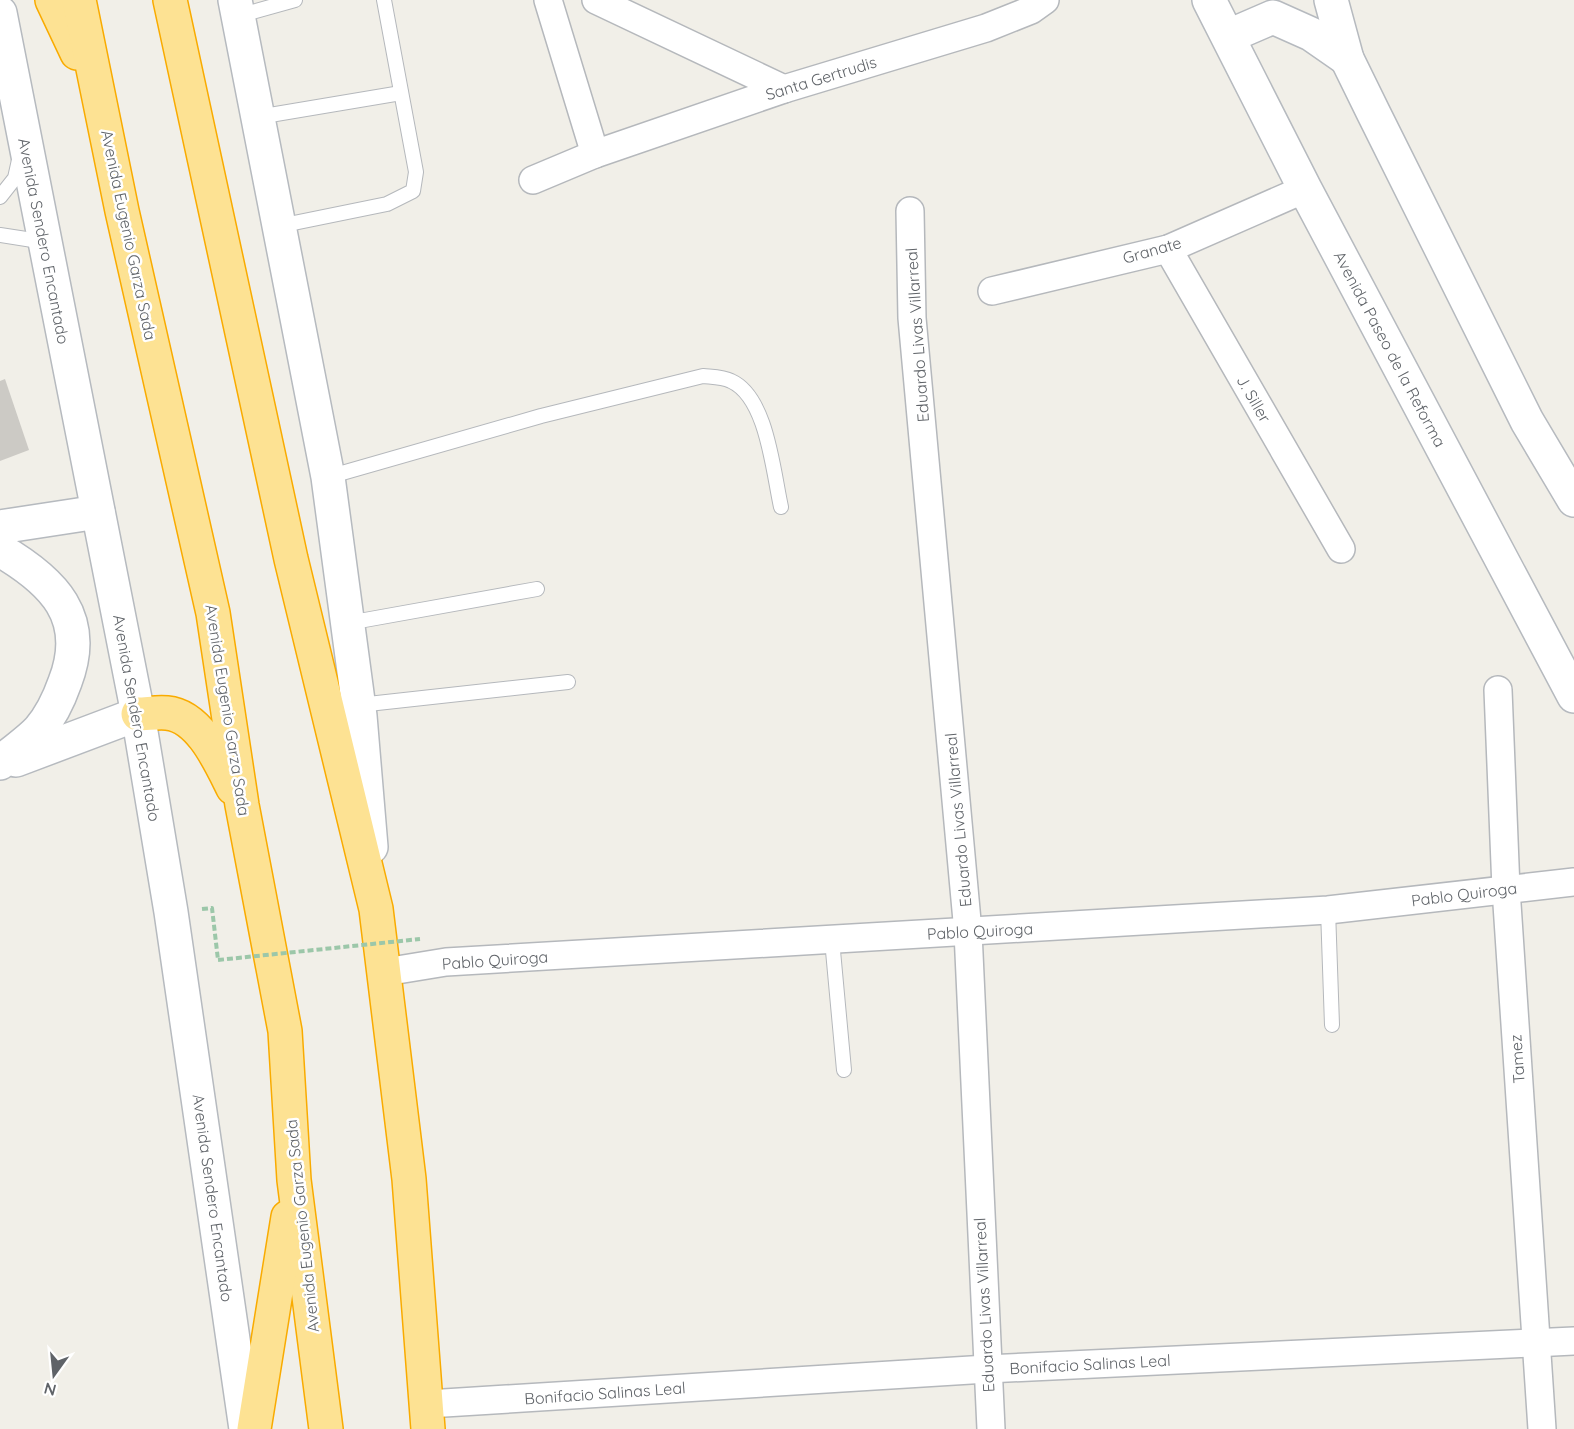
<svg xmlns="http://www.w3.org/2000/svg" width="1574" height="1429" font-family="Quicksand,sans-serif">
	<rect width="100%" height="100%" fill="#f1efe8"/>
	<path fill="#cccac5" d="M5,379L29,450L0,461V381Z"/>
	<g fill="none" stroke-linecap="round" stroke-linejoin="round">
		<g stroke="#b5b8bc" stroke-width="16">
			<g id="lane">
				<path d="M238,16L295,0"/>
				<path d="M258,117L401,93"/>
				<path d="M0,197L15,178L19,160"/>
				<path d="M279,226L387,204L413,191L416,172L384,0"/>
				<path d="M0,235L39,241L43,246"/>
				<path d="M328,477L541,416L703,376C712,377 723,377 731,381C767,397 773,471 781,507"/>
				<path d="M348,623L537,589"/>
				<path d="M359,705L568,682"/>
				<path d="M1328,910L1332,1025"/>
				<path d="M832,940L844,1070"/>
			</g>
		</g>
		<g stroke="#b5b8bc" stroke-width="30">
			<g id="street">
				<path d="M548,0L595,154L784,89L986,28L1031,10L1045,0"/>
				<path d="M596,0L784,89"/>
				<path d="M533,180L595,154"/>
				<path d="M910,211L912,318L968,932L991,1429"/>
				<path d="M1168,249L1341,549"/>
				<path d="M992,291L1168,249L1305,189"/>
				<path d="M1498,690L1506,889L1542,1429"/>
				<path d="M385,972L446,962L1328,910L1574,882"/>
				<path d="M428,1404L987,1369L1574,1341"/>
			</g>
		</g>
		<g stroke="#b6babf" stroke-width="36">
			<g id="secondary">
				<path d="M235,0L328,477L360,716L371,847"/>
				<path d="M1209,0L1305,189L1574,696"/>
				<path d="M1331,0L1347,59L1373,112L1527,421L1574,500"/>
				<path d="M0,13L138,714L171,912L246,1429"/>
				<path d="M1229,36L1273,17L1311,34L1347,59"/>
				<path d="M0,527L98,512"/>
				<path d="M0,550C53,581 90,617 65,682C59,699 51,716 39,730C28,742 12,752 0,763"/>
				<path d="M16,760L138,714"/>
			</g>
		</g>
		<g stroke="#f9ab00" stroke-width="36">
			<g id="highway">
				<path d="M52,0L77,53"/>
				<path d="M79,0L122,211L213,613L242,805L285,1031L294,1180L326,1429"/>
				<path d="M170,0L291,559L376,909L409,1179L428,1429"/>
				<path d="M138,714C147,714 157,712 167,713C200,716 220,762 233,788"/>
				<path d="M254,1429L288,1217"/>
			</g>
		</g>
		<path stroke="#9cc7a9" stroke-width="4" stroke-dasharray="6 3" stroke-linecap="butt" d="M202,909L212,908L218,960"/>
		<use href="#lane" stroke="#fff" stroke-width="14"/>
		<use href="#street" stroke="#fff" stroke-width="27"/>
		<use href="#secondary" stroke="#fff" stroke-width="33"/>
		<use href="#highway" stroke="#fde293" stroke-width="33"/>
		<path stroke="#9cc7a9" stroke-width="4" stroke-dasharray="6 3" stroke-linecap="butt" d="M218,960L420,939"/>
	</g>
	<g text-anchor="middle" stroke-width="5" stroke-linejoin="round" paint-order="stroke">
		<g font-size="16" fill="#5f6368" stroke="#fff">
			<text transform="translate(821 78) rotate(-17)" y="6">Santa Gertrudis</text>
			<text transform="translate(129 235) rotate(78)" y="6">Avenida Eugenio Garza Sada</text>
			<text transform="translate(44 241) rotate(79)" y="6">Avenida Sendero Encantado</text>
			<text transform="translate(1152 250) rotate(-16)" y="6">Granate</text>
			<text transform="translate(917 335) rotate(-94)" y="6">Eduardo Livas Villarreal</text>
			<text transform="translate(1390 349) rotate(62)" y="6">Avenida Paseo de la Reforma</text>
			<text transform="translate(1254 399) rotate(60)" y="6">J. Siller</text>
			<text transform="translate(228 710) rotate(81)" y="6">Avenida Eugenio Garza Sada</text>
			<text transform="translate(137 718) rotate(80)" y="6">Avenida Sendero Encantado</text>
			<text transform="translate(958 820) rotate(-95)" y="6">Eduardo Livas Villarreal</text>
			<text transform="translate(1464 894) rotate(-7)" y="6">Pablo Quiroga</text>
			<text transform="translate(980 931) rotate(-3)" y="6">Pablo Quiroga</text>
			<text transform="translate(495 960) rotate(-4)" y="6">Pablo Quiroga</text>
			<text transform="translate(1517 1059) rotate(-94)" y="6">Tamez</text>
			<text transform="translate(213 1198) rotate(82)" y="6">Avenida Sendero Encantado</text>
			<text transform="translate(302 1226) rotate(-96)" y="6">Avenida Eugenio Garza Sada</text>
			<text transform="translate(984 1305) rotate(-93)" y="6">Eduardo Livas Villarreal</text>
			<text transform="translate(1090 1364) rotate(-3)" y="6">Bonifacio Salinas Leal</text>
			<text transform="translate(605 1393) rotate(-4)" y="6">Bonifacio Salinas Leal</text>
		</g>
	</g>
	<g transform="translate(54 1375) rotate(195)" stroke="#ffffff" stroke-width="4.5" paint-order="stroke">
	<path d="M0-4.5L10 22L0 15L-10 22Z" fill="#5f6368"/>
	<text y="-9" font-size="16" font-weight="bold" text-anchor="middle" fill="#5f6368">N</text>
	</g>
</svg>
